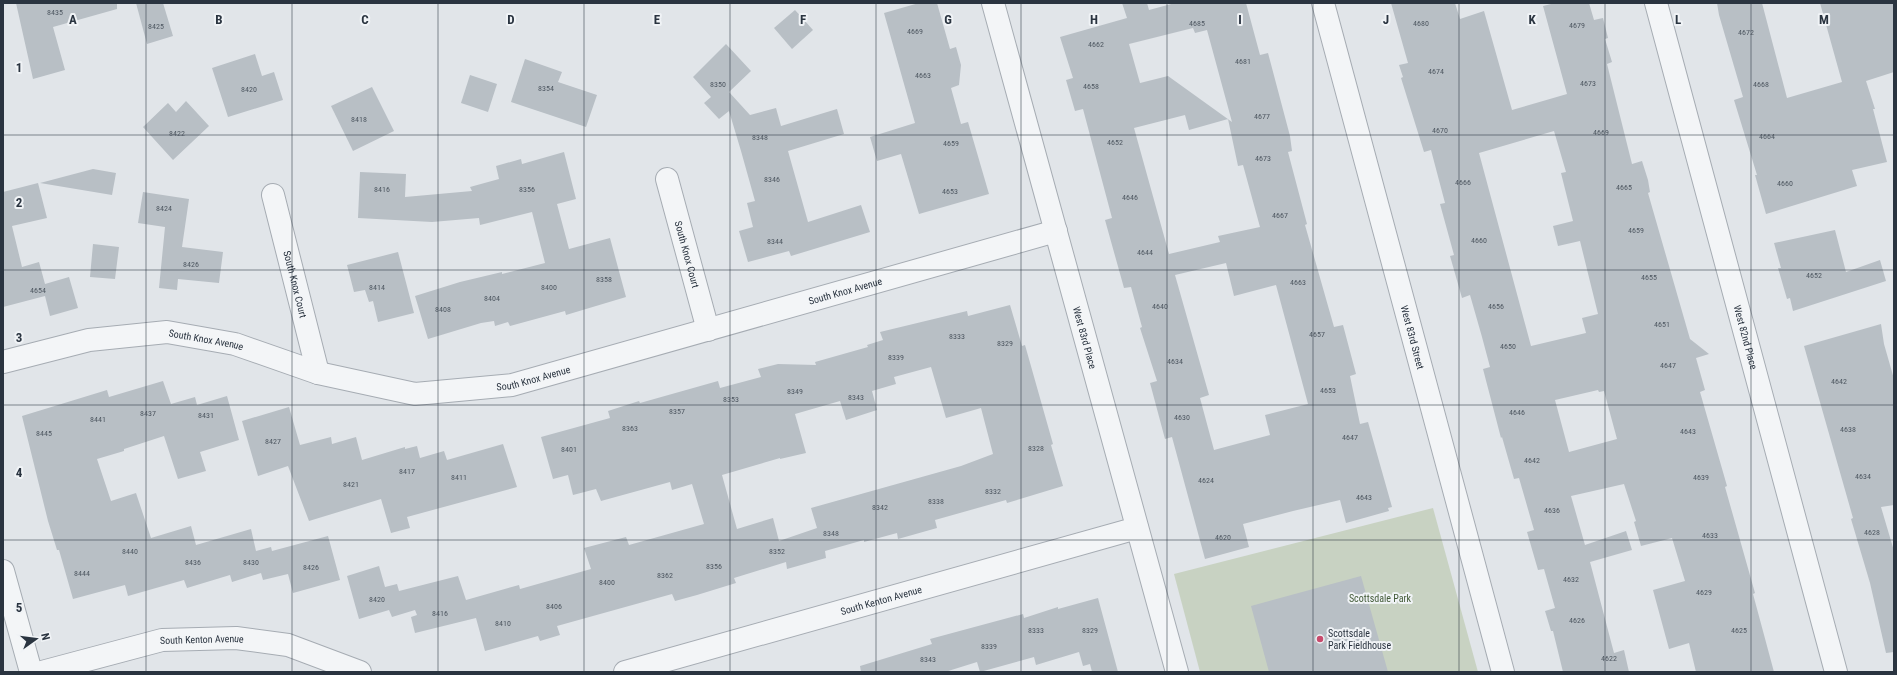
<svg xmlns="http://www.w3.org/2000/svg" width="1897" height="675" font-family="'Roboto Condensed',sans-serif">
	<rect width="100%" height="100%" fill="#e1e5e9"/>
	<path fill="#c8d2c2" d="M1433,508L1478,672H1200L1174,574Z"/>
	<g fill="#b8bfc5" fill-rule="evenodd">
		<path d="M16,3H117V9L53,27L65,70L33,79Z"/>
		<path d="M136,3H163L173,36L147,44Z"/>
		<path d="M919,3H937L950,49L956,47L961,65L959,85L951,88L961,124L968,122L989,194L919,214L901,154L877,161L870,137L915,123L884,13Z"/>
		<path d="M1122,3H1147L1149,10L1175,3H1246L1260,55L1268,53L1290,136L1292,151L1288,152L1307,224L1305,225L1334,327L1343,325L1356,374L1350,376L1360,424L1368,422L1392,507L1388,508L1389,511L1346,523L1340,500L1293,511L1243,524L1249,547L1205,559L1172,437L1165,439L1150,383L1157,381L1140,328L1142,327L1131,287L1124,288L1105,220L1112,218L1083,109L1075,111L1066,80L1073,78L1060,37L1127,18ZM1193,28L1195,33L1207,30L1232,122L1168,76L1140,83L1129,44ZM1185,115L1189,130L1228,119L1238,166L1243,165L1260,227L1218,236L1220,242L1169,254L1134,128ZM1226,263L1234,296L1276,285L1308,404L1265,415L1270,435L1214,450L1200,398L1209,395L1175,275Z"/>
		<path d="M1391,3H1455L1460,19L1484,11L1512,110L1567,94L1543,6L1555,3H1589L1594,20L1603,18L1608,38L1605,39L1612,62L1607,64L1632,164L1642,161L1648,180L1650,192L1648,193L1690,339L1709,354L1696,358L1705,390L1700,392L1727,486L1725,487L1755,593L1753,594L1774,672H1696L1689,643L1669,649L1653,590L1685,581L1672,538L1641,546L1634,522L1636,521L1624,484L1571,496L1585,545L1626,531L1632,550L1590,562L1614,653L1624,650L1629,672H1563L1553,631H1551L1545,611L1555,608L1544,569L1538,570L1527,532L1534,530L1519,478L1514,479L1502,437L1501,438L1483,369L1490,367L1482,337L1470,295L1462,298L1450,256L1454,255L1440,204L1445,203L1431,150L1424,152L1401,78L1403,77L1399,65L1408,63ZM1554,131L1566,172L1561,173L1573,221L1553,226L1558,246L1580,241L1598,314L1582,318L1586,333L1531,346L1479,153ZM1598,390L1599,392L1604,391L1617,439L1569,452L1555,400Z"/>
		<path d="M1717,3H1762L1787,98L1842,82L1820,3H1894V72L1866,81L1875,109H1873L1887,162L1852,170L1857,186L1766,214L1755,175H1757L1734,100L1743,97L1719,15Z"/>
		<path d="M795,10L813,30L792,49L774,28Z"/>
		<path d="M726,44L751,71L729,92L750,115L776,108L781,126L837,109L844,134L788,151L808,222L861,205L870,232L791,256L789,251L748,262L739,231L753,227L747,203L755,201L741,151L729,111L719,119L704,103L711,97L693,77Z"/>
		<path d="M255,54L262,76L274,72L283,100L228,117L212,68Z"/>
		<path d="M525,59L562,72L558,82L597,95L586,127L511,102Z"/>
		<path d="M470,75L497,84L488,112L461,103Z"/>
		<path d="M372,87L394,131L353,151L331,106Z"/>
		<path d="M186,101L209,126L173,160L143,127L168,103L176,112Z"/>
		<path d="M564,152L576,199L557,204L569,249L610,238L626,297L566,315L565,311L510,326L508,322L495,326L494,321L481,323L428,339L415,296L460,282L502,272V274L545,263L532,212L480,225L479,218L432,222L358,218L360,172L406,174L405,197L472,191L470,187L499,179L496,166L521,159L522,164Z"/>
		<path d="M93,169L116,173L112,195L40,183Z"/>
		<path d="M38,183L47,218L12,226L22,267L39,262L45,284L69,277L78,308L50,316L45,296L3,307V192Z"/>
		<path d="M143,192L189,199L182,247L223,252L219,283L178,279L177,290L159,288L165,227L138,223Z"/>
		<path d="M1835,230L1846,272L1880,260L1886,281L1793,311L1790,298L1787,299L1778,268H1781L1774,243Z"/>
		<path d="M93,244L119,247L115,279L90,277Z"/>
		<path d="M398,252L414,313L378,322L373,301L369,302L365,290L354,292L347,265Z"/>
		<path d="M1010,305L1022,346L1025,345L1053,444L1051,445L1063,486L1007,503L1006,500L935,520L937,528L898,539L897,533L864,542V540L825,551L826,558L787,569L786,562L734,578L736,583L697,595L675,601L672,594L557,626L560,635L540,641L538,636L485,651L476,618L415,633L411,617L417,615L415,610L392,617L389,610L359,619L347,576L379,566L385,587L397,584L399,591L458,576L466,600L519,585L520,589L591,569L584,548L626,537L629,545L704,524L692,484L672,490L670,482L601,501L596,489L573,495L568,475L553,479L541,437L610,418L608,411L639,401L640,403L718,381L720,388L761,377L758,369L778,364L816,365L815,362L868,347L867,345L883,340L880,332L967,311L968,316ZM931,367L946,418L981,408L993,454L961,466L811,508L817,528L779,541L773,518L737,529L722,475L780,458V459L806,453L795,414L840,401L846,420L877,410L872,391L896,384L894,377Z"/>
		<path d="M1881,324L1884,344L1894,379V505L1881,507L1894,551V652L1886,653L1870,583L1851,519L1853,518L1804,346Z"/>
		<path d="M163,381L171,404L195,397L197,405L227,396L239,440L200,452L206,471L178,479L164,436L124,449V451L97,459L111,501L136,493L151,538L191,526L196,545L251,529L256,551L271,547L272,551L328,536L340,580L293,593L288,574L263,580L261,573L232,582L230,575L187,588L184,580L128,596L125,585L73,599L59,550H57L48,521L22,416L107,390L109,397Z"/>
		<path d="M289,407L300,445L331,437L332,444L356,437L362,460L405,447V449L417,446L420,458L444,451L447,460L503,444L517,487L407,517L410,528L391,533L381,499L309,521L288,466L258,476L242,421Z"/>
		<path d="M1361,576L1388,672H1269L1251,606Z"/>
		<path d="M1098,598L1118,672H1092L1090,664L1083,666L1079,652L1036,665L1034,657L980,672L977,662L945,672H861L860,666L932,644L930,639L1023,614L1024,618L1058,607V609Z"/>
	</g>
	<g fill="none" stroke-linecap="round" stroke-linejoin="round">
		<g stroke="#a6acb3" stroke-width="24">
			<g id="minor">
				<path id="s1" d="M993,3L1177,672"/>
				<path id="s2" d="M1323,3L1503,672"/>
				<path id="s3" d="M1656,3L1836,672"/>
				<path id="s4" d="M667,179L708,330"/>
				<path id="s5" d="M273,195L318,373"/>
				<path id="s6" d="M3,362L89,340L167,332L235,344L318,373L415,394L512,385L1056,231"/>
				<path d="M3,571L31,672"/>
				<path id="s7" d="M42,672L162,640L236,638L288,645L360,672"/>
				<path id="s8" d="M625,672L1137,528"/>
			</g>
		</g>
		<use href="#minor" stroke="#f3f5f7" stroke-width="22"/>
	</g>
	<path fill="none" stroke="#2a3440" stroke-width="1" stroke-opacity="0.55" d="M146,3V672M292,3V672M438,3V672M584,3V672M730,3V672M876,3V672M1021,3V672M1167,3V672M1313,3V672M1459,3V672M1605,3V672M1751,3V672M3,135H1894M3,270H1894M3,405H1894M3,540H1894"/>
	<circle fill="#c84b6d" stroke="#f0f3f6" stroke-width="1.5" cx="1320" cy="639" r="4"/>
	<g text-anchor="middle" stroke-width="4" stroke-linejoin="round" paint-order="stroke">
		<g font-size="8" fill="#4e5761">
			<text x="55" y="15">8435</text>
			<text x="1197" y="26">4685</text>
			<text x="1421" y="26">4680</text>
			<text x="1577" y="28">4679</text>
			<text x="156" y="29">8425</text>
			<text x="915" y="34">4669</text>
			<text x="1746" y="35">4672</text>
			<text x="1096" y="47">4662</text>
			<text x="1243" y="64">4681</text>
			<text x="1436" y="74">4674</text>
			<text x="923" y="78">4663</text>
			<text x="1588" y="86">4673</text>
			<text x="718" y="87">8350</text>
			<text x="1761" y="87">4668</text>
			<text x="1091" y="89">4658</text>
			<text x="546" y="91">8354</text>
			<text x="249" y="92">8420</text>
			<text x="1262" y="119">4677</text>
			<text x="359" y="122">8418</text>
			<text x="1440" y="133">4670</text>
			<text x="1601" y="135">4669</text>
			<text x="177" y="136">8422</text>
			<text x="1767" y="139">4664</text>
			<text x="760" y="140">8348</text>
			<text x="1115" y="145">4652</text>
			<text x="951" y="146">4659</text>
			<text x="1263" y="161">4673</text>
			<text x="772" y="182">8346</text>
			<text x="1463" y="185">4666</text>
			<text x="1785" y="186">4660</text>
			<text x="1624" y="190">4665</text>
			<text x="382" y="192">8416</text>
			<text x="527" y="192">8356</text>
			<text x="950" y="194">4653</text>
			<text x="1130" y="200">4646</text>
			<text x="164" y="211">8424</text>
			<text x="1280" y="218">4667</text>
			<text x="1636" y="233">4659</text>
			<text x="1479" y="243">4660</text>
			<text x="775" y="244">8344</text>
			<text x="1145" y="255">4644</text>
			<text x="191" y="267">8426</text>
			<text x="1814" y="278">4652</text>
			<text x="1649" y="280">4655</text>
			<text x="604" y="282">8358</text>
			<text x="1298" y="285">4663</text>
			<text x="377" y="290">8414</text>
			<text x="549" y="290">8400</text>
			<text x="38" y="293">4654</text>
			<text x="492" y="301">8404</text>
			<text x="1160" y="309">4640</text>
			<text x="1496" y="309">4656</text>
			<text x="443" y="312">8408</text>
			<text x="1662" y="327">4651</text>
			<text x="1317" y="337">4657</text>
			<text x="957" y="339">8333</text>
			<text x="1005" y="346">8329</text>
			<text x="1508" y="349">4650</text>
			<text x="896" y="360">8339</text>
			<text x="1175" y="364">4634</text>
			<text x="1668" y="368">4647</text>
			<text x="1839" y="384">4642</text>
			<text x="1328" y="393">4653</text>
			<text x="795" y="394">8349</text>
			<text x="856" y="400">8343</text>
			<text x="731" y="402">8353</text>
			<text x="677" y="414">8357</text>
			<text x="1517" y="415">4646</text>
			<text x="148" y="416">8437</text>
			<text x="206" y="418">8431</text>
			<text x="1182" y="420">4630</text>
			<text x="98" y="422">8441</text>
			<text x="630" y="431">8363</text>
			<text x="1848" y="432">4638</text>
			<text x="1688" y="434">4643</text>
			<text x="44" y="436">8445</text>
			<text x="1350" y="440">4647</text>
			<text x="273" y="444">8427</text>
			<text x="1036" y="451">8328</text>
			<text x="569" y="452">8401</text>
			<text x="1532" y="463">4642</text>
			<text x="407" y="474">8417</text>
			<text x="1863" y="479">4634</text>
			<text x="459" y="480">8411</text>
			<text x="1701" y="480">4639</text>
			<text x="1206" y="483">4624</text>
			<text x="351" y="487">8421</text>
			<text x="993" y="494">8332</text>
			<text x="1364" y="500">4643</text>
			<text x="936" y="504">8338</text>
			<text x="880" y="510">8342</text>
			<text x="1552" y="513">4636</text>
			<text x="1872" y="535">4628</text>
			<text x="831" y="536">8348</text>
			<text x="1710" y="538">4633</text>
			<text x="1223" y="540">4620</text>
			<text x="130" y="554">8440</text>
			<text x="777" y="554">8352</text>
			<text x="193" y="565">8436</text>
			<text x="251" y="565">8430</text>
			<text x="714" y="569">8356</text>
			<text x="311" y="570">8426</text>
			<text x="82" y="576">8444</text>
			<text x="665" y="578">8362</text>
			<text x="1571" y="582">4632</text>
			<text x="607" y="585">8400</text>
			<text x="1704" y="595">4629</text>
			<text x="377" y="602">8420</text>
			<text x="554" y="609">8406</text>
			<text x="440" y="616">8416</text>
			<text x="1577" y="623">4626</text>
			<text x="503" y="626">8410</text>
			<text x="1036" y="633">8333</text>
			<text x="1090" y="633">8329</text>
			<text x="1739" y="633">4625</text>
			<text x="989" y="649">8339</text>
			<text x="1609" y="661">4622</text>
			<text x="928" y="662">8343</text>
		</g>
		<g font-size="10" fill="#2a3440" stroke="#f0f3f6">
			<text dy="4" stroke="none"><textPath href="#s4" startOffset="78">South Knox Court</textPath></text>
			<text dy="4" stroke="none"><textPath href="#s5" startOffset="92">South Knox Court</textPath></text>
			<text dy="4" stroke="none"><textPath href="#s6" startOffset="867">South Knox Avenue</textPath></text>
			<text dy="4" stroke="none"><textPath href="#s1" startOffset="347">West 83rd Place</textPath></text>
			<text dy="4" stroke="none"><textPath href="#s2" startOffset="346">West 83rd Street</textPath></text>
			<text dy="4" stroke="none"><textPath href="#s3" startOffset="346">West 82nd Place</textPath></text>
			<text dy="4" stroke="none"><textPath href="#s6" startOffset="207">South Knox Avenue</textPath></text>
			<text dy="4" stroke="none"><textPath href="#s6" startOffset="543">South Knox Avenue</textPath></text>
			<text dy="4" stroke="none"><textPath href="#s8" startOffset="266">South Kenton Avenue</textPath></text>
			<text dy="4" stroke="none"><textPath href="#s7" startOffset="164">South Kenton Avenue</textPath></text>
		</g>
		<g font-size="10" fill="#435b38" stroke="#f0f3f6">
			<text x="1380" y="602">Scottsdale Park</text>
		</g>
		<g font-size="10" fill="#2a3440" stroke="#f0f3f6" text-anchor="start">
			<text x="1328" y="637">Scottsdale<tspan x="1328" dy="12">Park Fieldhouse</tspan></text>
		</g>
	</g>
	<g font-size="13" text-anchor="middle" font-weight="bold" fill="#2a3440" stroke="#f0f3f6" stroke-width="4" stroke-linejoin="round" paint-order="stroke">
		<text x="73" y="24">A</text>
		<text x="219" y="24">B</text>
		<text x="365" y="24">C</text>
		<text x="511" y="24">D</text>
		<text x="657" y="24">E</text>
		<text x="803" y="24">F</text>
		<text x="948" y="24">G</text>
		<text x="1094" y="24">H</text>
		<text x="1240" y="24">I</text>
		<text x="1386" y="24">J</text>
		<text x="1532" y="24">K</text>
		<text x="1678" y="24">L</text>
		<text x="1824" y="24">M</text>
		<text x="19" y="72">1</text>
		<text x="19" y="207">2</text>
		<text x="19" y="342">3</text>
		<text x="19" y="477">4</text>
		<text x="19" y="612">5</text>
	</g>
	<rect width="1897" height="675" fill="none" stroke="#2a3440" stroke-width="8"/>
	<g transform="translate(36 639) rotate(76)" stroke="#f0f3f6" stroke-width="3" paint-order="stroke">
	<path d="M0-3L7 15L0 10L-7 15Z" fill="#2a3440"/>
	<text y="-6" font-size="11" font-weight="bold" text-anchor="middle" fill="#2a3440">N</text>
	</g>
</svg>
